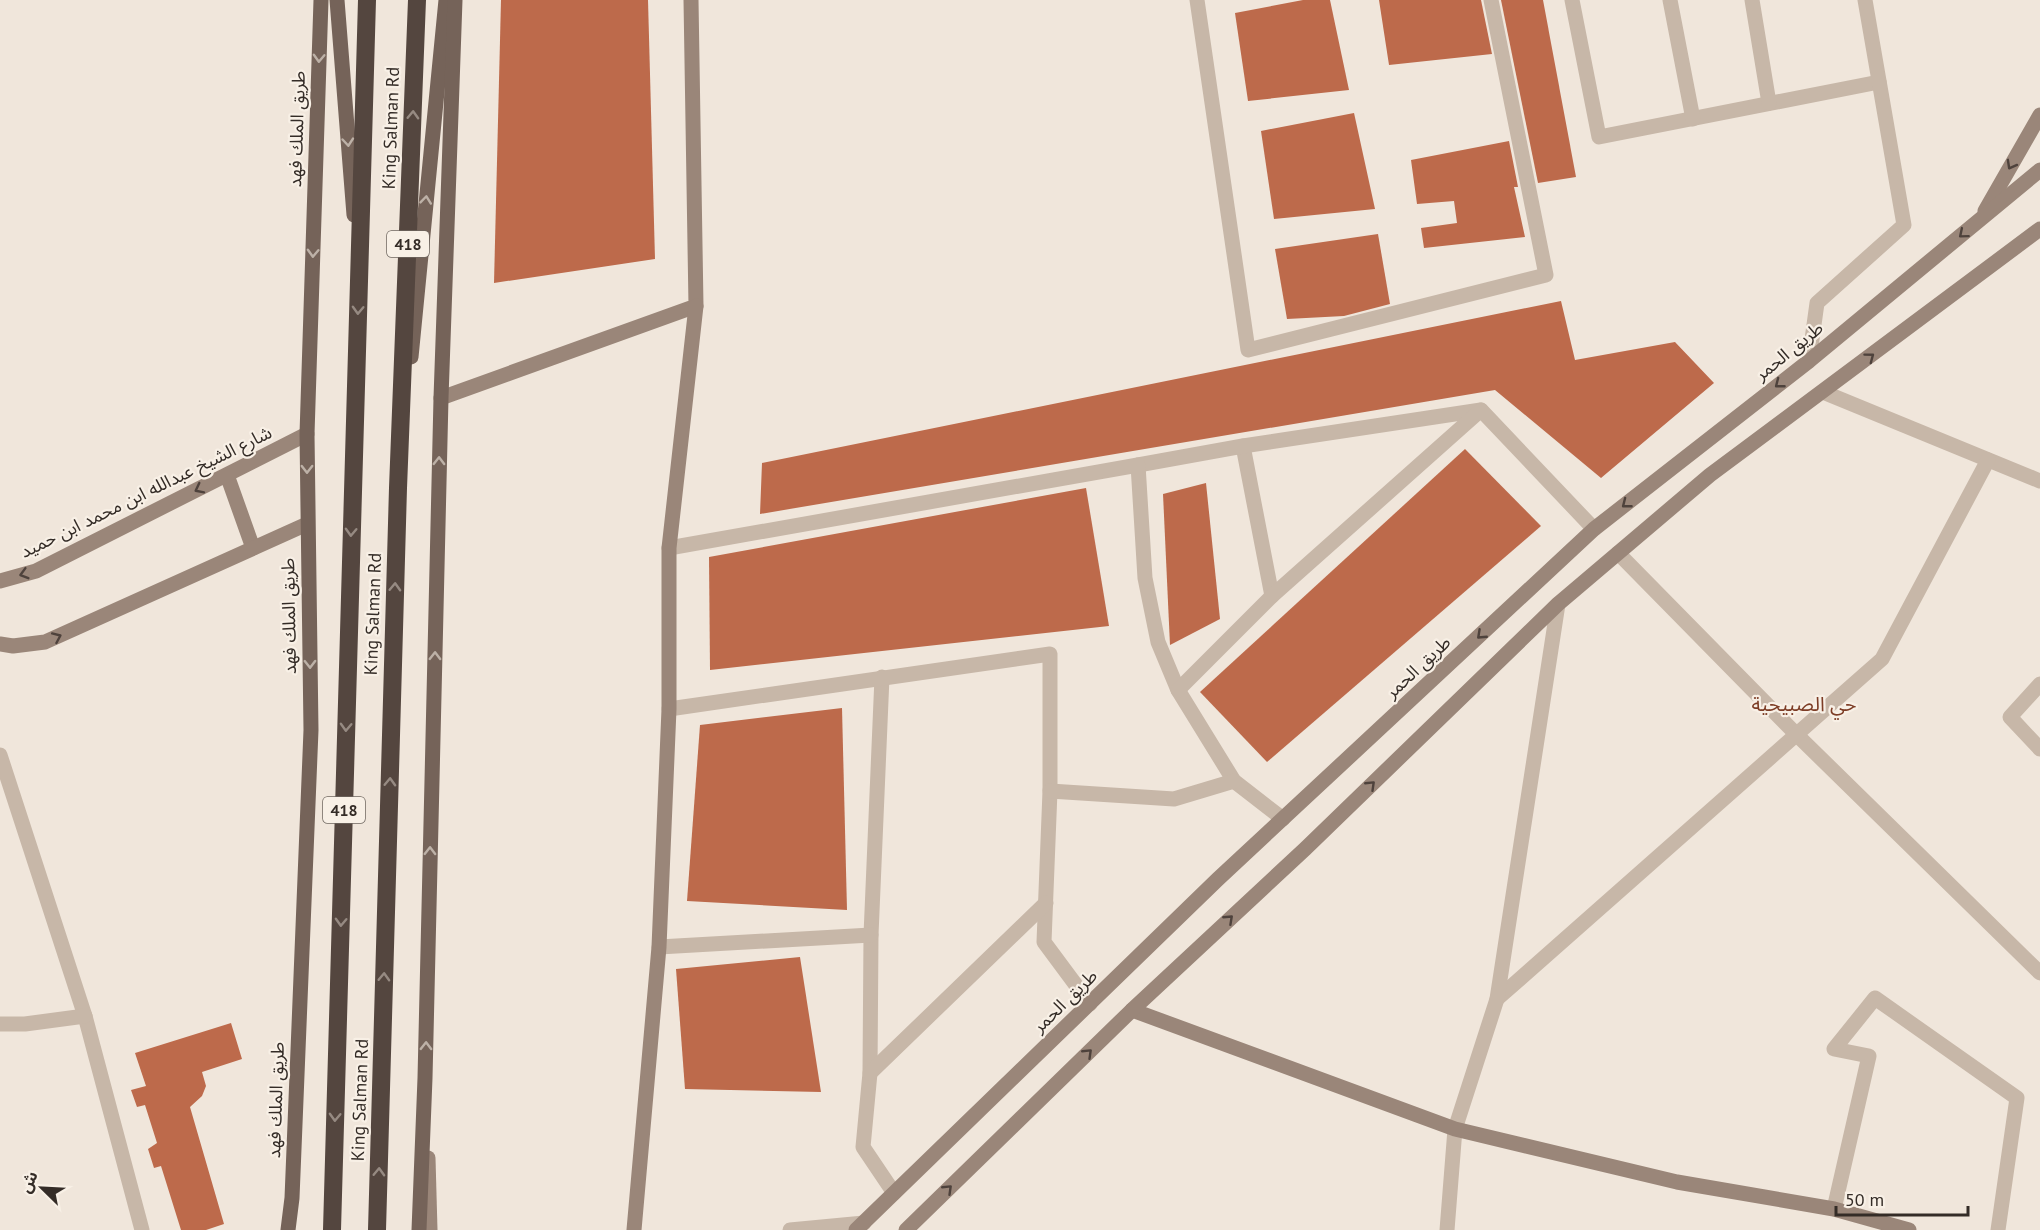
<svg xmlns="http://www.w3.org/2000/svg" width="2040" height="1230" font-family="'PT Sans','Noto Sans Arabic',sans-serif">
	<rect width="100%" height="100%" fill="#f0e6db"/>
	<g fill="#bd6a4b">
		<path d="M501,0H648L655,259L494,283Z"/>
		<path d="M1303,0H1330L1349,90L1248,101L1235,13Z"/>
		<path d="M1379,0H1481L1492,54L1389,65Z"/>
		<path d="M1501,0H1543L1576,177L1538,183Z"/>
		<path d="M1354,113L1375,209L1274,219L1261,131Z"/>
		<path d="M1509,141L1518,187H1514L1525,237L1424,248L1421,228L1457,223L1454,201L1417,204L1411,160Z"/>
		<path d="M1378,234L1390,304L1344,316L1287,319L1275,249Z"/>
		<path d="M1561,301L1575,360L1675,342L1714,383L1601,478L1495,390L760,514L762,463Z"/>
		<path d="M1465,449L1541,526L1267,762L1200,692Z"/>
		<path d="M1206,483L1220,619L1170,645L1163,494Z"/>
		<path d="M1086,488L1109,626L710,670L709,557Z"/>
		<path d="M842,708L847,910L687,901L700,725Z"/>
		<path d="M800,957L821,1092L685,1089L676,969Z"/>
		<path d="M231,1023L242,1059L202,1072L206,1086L202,1096L190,1107L224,1224L206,1230H181L161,1166L154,1168L148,1149L157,1143L145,1105L137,1107L131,1090L146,1086L135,1053Z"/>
	</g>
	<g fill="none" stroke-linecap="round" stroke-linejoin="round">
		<g stroke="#c7b7a8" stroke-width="15">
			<path d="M1197,0L1248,350L1546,275L1491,0"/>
			<path d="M1572,0L1599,137L1879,82"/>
			<path d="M1670,0L1693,119"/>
			<path d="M1752,0L1769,103"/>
			<path d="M1809,361L1817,303L1904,225L1865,0"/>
			<path d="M1823,392L2040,481"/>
			<path d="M1243,446L1272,596"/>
			<path d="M1138,465L1243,446L1481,410"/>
			<path d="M669,548L1138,465L1145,578L1158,642L1178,690L1234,781L1283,819"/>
			<path d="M1618,553L1797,735L2040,973"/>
			<path d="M882,677L871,935L870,1073L863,1147L894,1193"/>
			<path d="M2040,684L2010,717L2040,749"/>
			<path d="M1178,690L1272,596L1481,410L1594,529"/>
			<path d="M669,709L1050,654V791L1044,942L1090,1004"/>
			<path d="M0,755L85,1016L142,1230"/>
			<path d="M1050,791L1174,799L1234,781"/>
			<path d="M659,947L871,935"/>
			<path d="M1497,999L1882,659L1988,460"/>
			<path d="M0,1024H25L85,1016"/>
			<path d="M870,1073L1046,903"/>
			<path d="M1834,1209L1869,1056L1834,1049L1875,998L2017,1098L1998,1230"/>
			<path d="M790,1230L864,1223"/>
			<path d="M1447,1230L1455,1129L1497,999L1558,604"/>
		</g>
		<g stroke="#9a8679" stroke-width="15">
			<path d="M1985,211L2040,115"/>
			<path d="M441,398L696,306L691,0"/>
			<path d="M227,475L253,548"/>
			<path d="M0,581L36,571L307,434"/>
			<path d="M0,644L13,646L45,642L307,524"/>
			<path d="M1132,1010L1455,1129L1677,1182L1834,1209L1909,1230"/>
			<path d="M428,1158L430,1230"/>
			<path d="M634,1230L659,947L669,709V548L696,306"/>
			<path d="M856,1230L1218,879L1594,529L1809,361L2040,170"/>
			<path d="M906,1230L1132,1010L1305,849L1558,604L1710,475L2040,229"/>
		</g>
		<g stroke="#756359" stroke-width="15">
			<path d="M337,0L354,215"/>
			<path d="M411,357L446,0"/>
			<path d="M288,1230L292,1198L311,730L307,434L321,0"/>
			<path d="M419,1230L425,1078L441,398L455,0"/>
		</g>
		<g stroke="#54463f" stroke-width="18">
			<path d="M332,1230L367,0"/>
			<path d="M377,1230L398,488L417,0"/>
		</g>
	</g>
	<defs><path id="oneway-chevron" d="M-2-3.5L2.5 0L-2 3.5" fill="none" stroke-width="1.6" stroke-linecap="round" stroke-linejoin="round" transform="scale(1.5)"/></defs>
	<g stroke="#bdb1a7">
		<use href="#oneway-chevron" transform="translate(319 58) rotate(92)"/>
		<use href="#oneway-chevron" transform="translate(348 142) rotate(85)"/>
		<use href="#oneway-chevron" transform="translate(426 200) rotate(-84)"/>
		<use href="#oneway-chevron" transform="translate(313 253) rotate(92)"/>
		<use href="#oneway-chevron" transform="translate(439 461) rotate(-89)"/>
		<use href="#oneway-chevron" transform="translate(307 469) rotate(90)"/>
		<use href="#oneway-chevron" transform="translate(435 656) rotate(-89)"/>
		<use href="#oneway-chevron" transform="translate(310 664) rotate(89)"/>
		<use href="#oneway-chevron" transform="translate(430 851) rotate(-89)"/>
		<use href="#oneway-chevron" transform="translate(426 1046) rotate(-89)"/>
	</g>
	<g stroke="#968a82">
		<use href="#oneway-chevron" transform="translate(413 115) rotate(-88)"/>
		<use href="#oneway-chevron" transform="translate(358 310) rotate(92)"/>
		<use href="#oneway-chevron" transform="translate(351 532) rotate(92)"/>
		<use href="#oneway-chevron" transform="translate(395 587) rotate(-88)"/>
		<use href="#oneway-chevron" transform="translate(346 727) rotate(92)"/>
		<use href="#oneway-chevron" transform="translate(390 782) rotate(-88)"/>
		<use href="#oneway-chevron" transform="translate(341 922) rotate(92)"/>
		<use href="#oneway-chevron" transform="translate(384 977) rotate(-88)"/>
		<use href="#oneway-chevron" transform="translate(335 1117) rotate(92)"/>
		<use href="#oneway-chevron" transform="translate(379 1172) rotate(-88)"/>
	</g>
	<g stroke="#4e423c">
		<use href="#oneway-chevron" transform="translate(2011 165) rotate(119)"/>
		<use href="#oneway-chevron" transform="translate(1963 234) rotate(140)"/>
		<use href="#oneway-chevron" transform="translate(1870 357) rotate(-37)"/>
		<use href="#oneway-chevron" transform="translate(1779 384) rotate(142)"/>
		<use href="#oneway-chevron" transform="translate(199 489) rotate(153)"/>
		<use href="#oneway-chevron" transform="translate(1626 504) rotate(142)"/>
		<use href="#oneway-chevron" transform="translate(24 574) rotate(164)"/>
		<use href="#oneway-chevron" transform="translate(1481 635) rotate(137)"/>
		<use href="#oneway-chevron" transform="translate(57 637) rotate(-24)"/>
		<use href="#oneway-chevron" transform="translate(1371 785) rotate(-44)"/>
		<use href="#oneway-chevron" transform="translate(1229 919) rotate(-43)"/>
		<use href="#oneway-chevron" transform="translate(1088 1053) rotate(-44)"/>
		<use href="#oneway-chevron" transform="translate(948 1189) rotate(-44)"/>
	</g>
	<g text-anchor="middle" stroke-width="4.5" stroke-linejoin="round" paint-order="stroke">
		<g fill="#f8f0e6" stroke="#6f6760" stroke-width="1.5">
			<rect x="387" y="231" width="42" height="26" rx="4.5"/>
			<rect x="323" y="797" width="42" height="26" rx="4.5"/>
		</g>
		<g font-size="16" font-weight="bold" fill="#342c27">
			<text x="408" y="250">418</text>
			<text x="344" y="816">418</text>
		</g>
		<g font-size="18" fill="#342c27" stroke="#f8f0e6">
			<text transform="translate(391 128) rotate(-88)" y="6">King Salman Rd</text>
			<text transform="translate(297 129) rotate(-88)" y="6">طريق الملك فهد</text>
			<text transform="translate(1789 351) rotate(-39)" y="6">طريق الحمر</text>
			<text transform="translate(146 492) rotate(-26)" y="6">شارع الشيخ عبدالله ابن محمد ابن حميد</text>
			<text transform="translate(373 614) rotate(-88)" y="6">King Salman Rd</text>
			<text transform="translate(289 616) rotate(-91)" y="6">طريق الملك فهد</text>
			<text transform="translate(1418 667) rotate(-43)" y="6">طريق الحمر</text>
			<text transform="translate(1065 1001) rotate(-44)" y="6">طريق الحمر</text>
			<text transform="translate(276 1100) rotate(-88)" y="6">طريق الملك فهد</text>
			<text transform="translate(360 1100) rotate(-88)" y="6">King Salman Rd</text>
		</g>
		<g font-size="20" fill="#7d3d26" stroke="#f8f0e6">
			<text x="1804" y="711">حي الصبيحية</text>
		</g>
	</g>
	<g transform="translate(42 1188) rotate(294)" stroke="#f8f0e6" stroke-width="4.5" paint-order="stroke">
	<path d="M0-4.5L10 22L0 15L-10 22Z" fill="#342c27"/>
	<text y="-9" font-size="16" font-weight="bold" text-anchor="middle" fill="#342c27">ش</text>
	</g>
	<path d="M1836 1206v9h132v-9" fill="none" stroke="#342c27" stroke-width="3"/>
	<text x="1845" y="1206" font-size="18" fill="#342c27" stroke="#f8f0e6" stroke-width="4.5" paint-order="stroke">50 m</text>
</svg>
